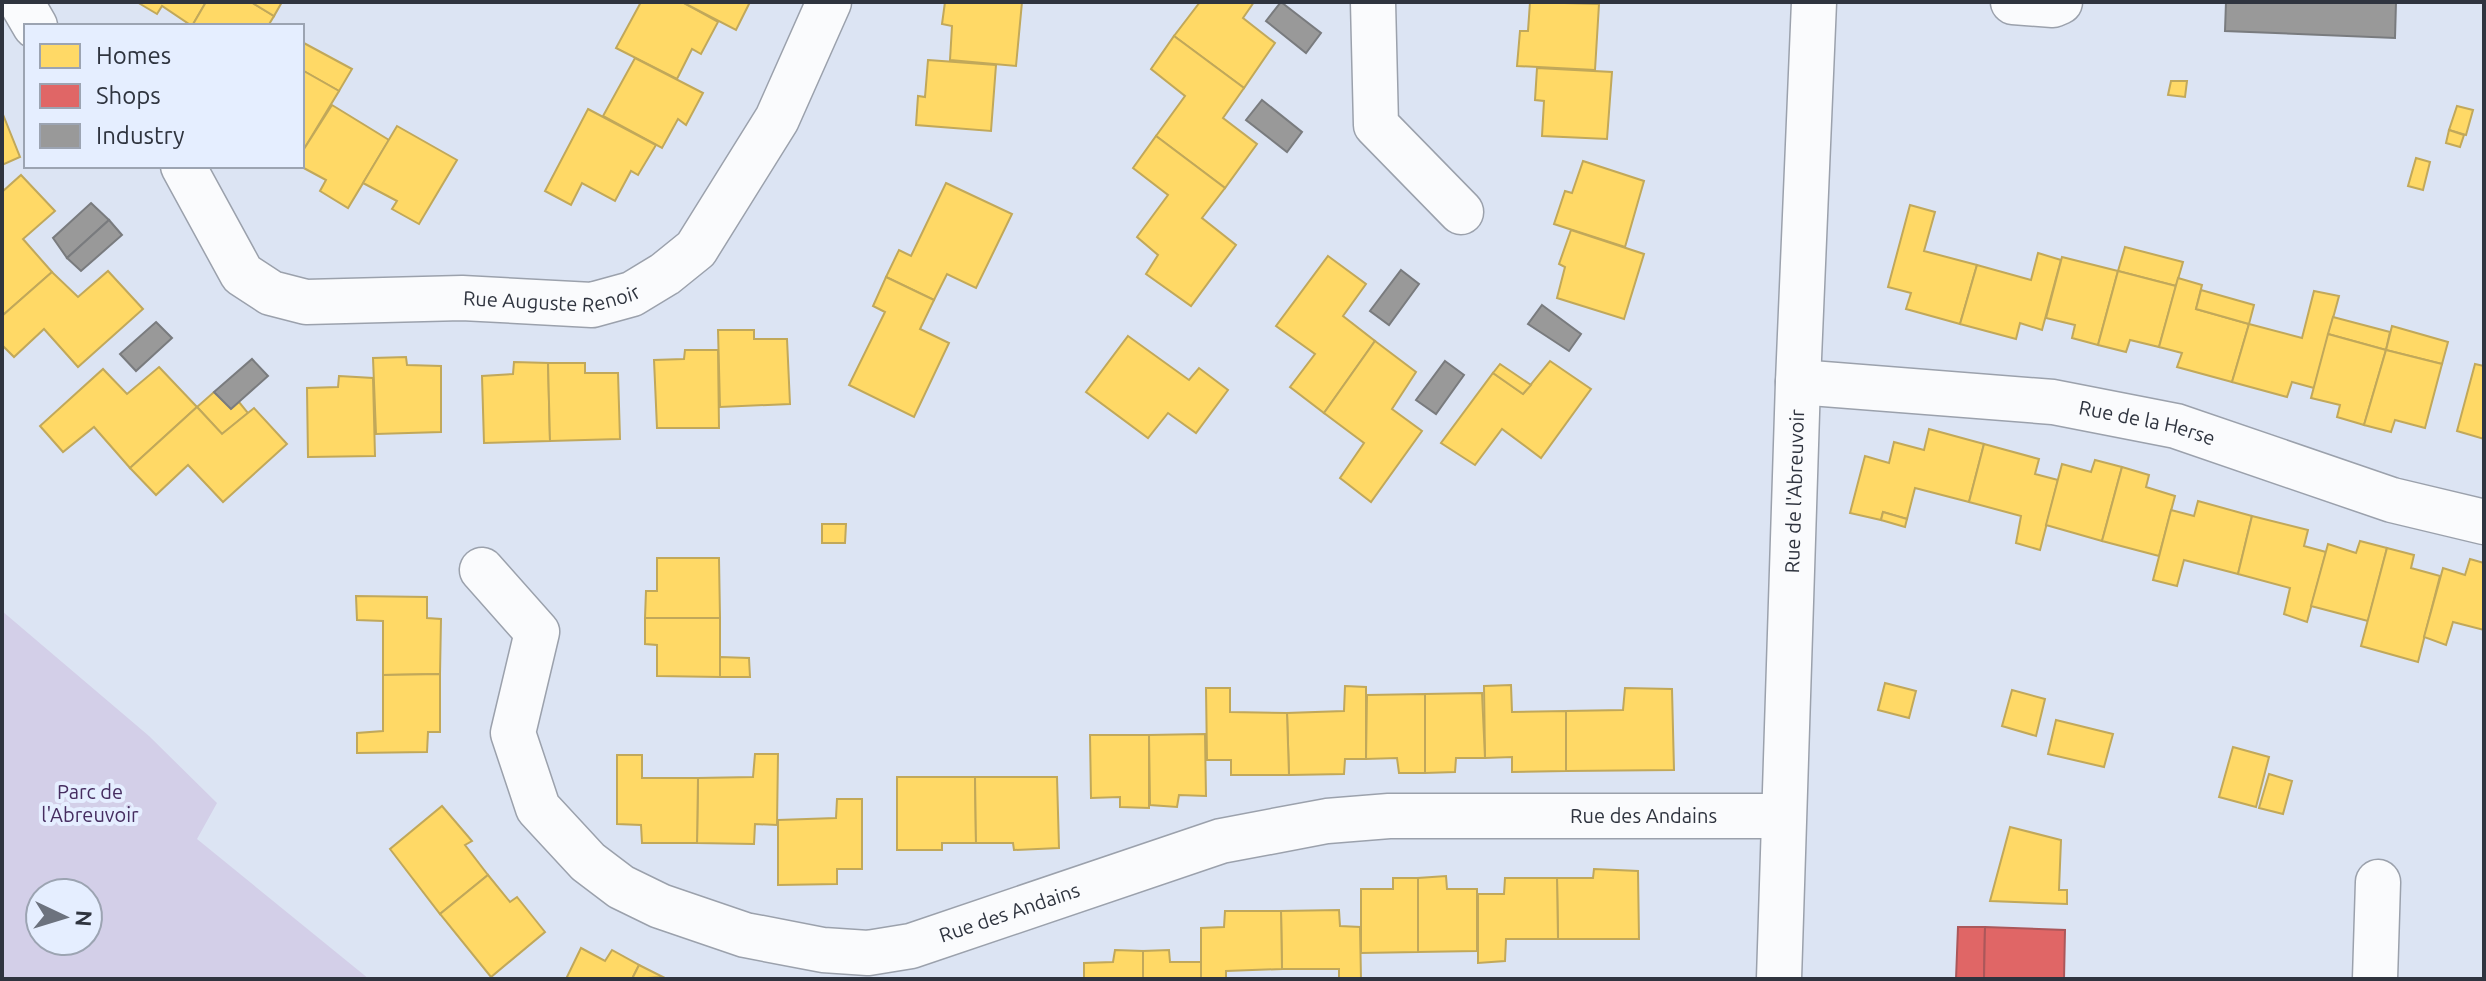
<svg xmlns="http://www.w3.org/2000/svg" width="2486" height="981" font-family="Ubuntu,sans-serif">
	<rect width="100%" height="100%" fill="#dce4f3"/>
	<path fill="#d3cfe8" fill-rule="evenodd" d="M2,611L149,736L217,803L197,839L369,979H2ZM40,893H88V941H40Z"/>
	<g fill="#ffd966" stroke="#c1a85a" stroke-width="2">
		<path d="M137,2H206L192,26L162,6L157,14Z"/>
		<path d="M206,2H251L274,16L268,26H192Z"/>
		<path d="M251,2H282L274,16Z"/>
		<path d="M641,2H682L718,22L701,54L692,49L677,79L616,48Z"/>
		<path d="M682,2H750L736,30Z"/>
		<path d="M945,2H1022L1016,66L950,60L952,26L942,24Z"/>
		<path d="M1200,2H1254L1243,18L1275,43L1244,88L1174,36Z"/>
		<path d="M1530,2L1599,4L1595,70L1517,66L1520,31H1528Z"/>
		<path d="M1174,36L1244,88L1223,118L1257,144L1225,188L1156,136L1185,96L1151,69Z"/>
		<path d="M302,42L352,69L339,91L302,70Z"/>
		<path d="M635,58L703,93L686,125L678,119L662,148L603,116Z"/>
		<path d="M928,60L996,65L991,131L916,125L918,96L925,97Z"/>
		<path d="M1537,68L1612,72L1607,139L1542,136L1544,101L1535,100Z"/>
		<path d="M302,70L339,91L304,149L302,148Z"/>
		<path d="M2171,81H2187L2185,97L2168,95Z"/>
		<path d="M332,105L389,140L348,208L320,191L326,180L300,166H302L304,149Z"/>
		<path d="M2457,106L2473,110L2466,135L2449,130Z"/>
		<path d="M588,109L656,145L638,175L631,171L615,201L582,183L571,205L545,191Z"/>
		<path d="M2,112L20,157L2,165Z"/>
		<path d="M397,126L457,160L419,224L392,209L397,201L363,183Z"/>
		<path d="M2449,130L2464,135L2460,147L2446,143Z"/>
		<path d="M1156,136L1225,188L1202,218L1236,245L1191,306L1146,274L1158,255L1137,237L1168,195L1133,168Z"/>
		<path d="M2416,158L2430,162L2423,190L2408,186Z"/>
		<path d="M1583,161L1644,181L1625,247L1554,224L1565,191L1572,193Z"/>
		<path d="M21,175L55,211L23,239L52,272L2,316V192Z"/>
		<path d="M946,183L1012,214L976,288L947,274L934,300L886,277L899,250L911,256Z"/>
		<path d="M1910,205L1935,212L1924,251L1977,265L1960,324L1906,309L1911,293L1888,287Z"/>
		<path d="M1571,230L1644,254L1624,319L1557,298L1565,267L1559,264Z"/>
		<path d="M2125,247L2183,262L2176,286L2118,271Z"/>
		<path d="M2038,253L2061,260L2042,330L2020,323L2016,339L1960,324L1977,265L2031,280Z"/>
		<path d="M1328,256L1366,284L1343,316L1375,341L1324,413L1290,387L1315,354L1276,326Z"/>
		<path d="M2062,257L2118,271L2098,345L2072,338L2075,325L2046,318Z"/>
		<path d="M108,271L143,309L78,367L44,329L14,357L2,345V316L52,272L78,297Z"/>
		<path d="M2118,271L2176,286L2159,347L2130,340L2126,352L2098,345Z"/>
		<path d="M886,277L934,300L920,329L949,343L914,417L849,385L885,312L873,306Z"/>
		<path d="M2178,278L2202,285L2196,309L2249,324L2232,382L2177,367L2182,353L2159,347Z"/>
		<path d="M2201,290L2254,305L2249,324L2196,309Z"/>
		<path d="M2314,291L2339,296L2314,388L2292,382L2287,397L2232,382L2249,324L2302,338Z"/>
		<path d="M2333,317L2390,332L2386,350L2328,334Z"/>
		<path d="M2392,326L2448,342L2442,364L2386,350Z"/>
		<path d="M718,330H754V339H787L790,404L720,407Z"/>
		<path d="M2328,334L2386,350L2364,425L2337,417L2340,405L2311,398Z"/>
		<path d="M1128,336L1189,380L1199,368L1228,390L1196,433L1168,413L1148,438L1086,392Z"/>
		<path d="M1375,341L1416,372L1392,409L1422,431L1371,502L1340,478L1364,443L1324,413Z"/>
		<path d="M685,350H718L719,428H657L654,360L684,359Z"/>
		<path d="M2386,350L2442,364L2425,428L2395,420L2391,432L2364,425Z"/>
		<path d="M406,357L407,365L441,366V432L376,434L373,358Z"/>
		<path d="M1550,361L1591,389L1541,458L1502,429L1475,465L1441,443L1493,373L1523,394Z"/>
		<path d="M514,362L548,363L550,441L484,443L482,376L513,374Z"/>
		<path d="M548,363H585V373H618L620,439L550,441Z"/>
		<path d="M1500,364L1531,385L1523,394L1493,373Z"/>
		<path d="M2475,364L2484,366V439L2457,431Z"/>
		<path d="M159,367L197,407L130,468L94,427L63,452L40,426L103,369L127,394Z"/>
		<path d="M339,376L373,378L375,456L308,457L307,388L338,387Z"/>
		<path d="M214,392L231,409L239,402L248,413L222,434L197,407Z"/>
		<path d="M197,407L222,434L254,408L287,444L223,502L188,465L156,495L130,468Z"/>
		<path d="M1929,429L1984,444L1969,502L1915,488L1907,519L1883,512L1881,520L1850,513L1865,456L1889,463L1894,442L1924,450Z"/>
		<path d="M1984,444L2039,459L2035,474L2058,480L2040,550L2016,543L2021,516L1969,502Z"/>
		<path d="M2095,460L2122,467L2102,541L2046,525L2062,464L2091,472Z"/>
		<path d="M2122,467L2149,475L2146,487L2175,496L2159,556L2102,541Z"/>
		<path d="M2198,501L2252,516L2238,574L2184,560L2177,586L2153,580L2171,510L2194,516Z"/>
		<path d="M1883,512L1907,519L1905,527L1881,520Z"/>
		<path d="M2252,516L2308,530L2304,546L2326,552L2307,622L2284,614L2290,588L2238,574Z"/>
		<path d="M822,524H846L845,543H822Z"/>
		<path d="M2360,541L2387,548L2368,621L2311,606L2328,544L2356,553Z"/>
		<path d="M2387,548L2414,555L2411,568L2440,576L2418,662L2361,646Z"/>
		<path d="M657,558H719L720,618H645L646,591H657Z"/>
		<path d="M2470,559L2484,563V630L2453,622L2446,645L2424,637L2443,568L2465,575Z"/>
		<path d="M356,596L427,597V618L441,619L440,674L383,675V621L357,620Z"/>
		<path d="M645,618H720V677L657,676V645L645,644Z"/>
		<path d="M720,657L749,658L750,677H720Z"/>
		<path d="M440,674V732H428L427,752L357,753V733L383,731V675Z"/>
		<path d="M1885,683L1916,691L1909,718L1878,710Z"/>
		<path d="M1511,685L1512,712L1566,711V771L1512,772V757L1485,758L1484,686Z"/>
		<path d="M1345,686L1366,687V759H1345L1344,774L1289,775L1287,713L1344,711Z"/>
		<path d="M1206,688H1230V712L1287,713L1289,775H1231V760H1207Z"/>
		<path d="M1625,688L1672,689L1674,770L1566,771V711L1623,710Z"/>
		<path d="M2012,690L2045,699L2036,736L2002,726Z"/>
		<path d="M1482,693L1485,758H1456L1455,772L1425,773V694Z"/>
		<path d="M1425,694V773H1399L1397,758L1366,759L1367,695Z"/>
		<path d="M2056,720L2113,734L2104,767L2048,754Z"/>
		<path d="M1205,734L1206,796L1179,795L1177,807L1150,805L1149,735Z"/>
		<path d="M1090,735H1149V808L1120,807V797L1091,798Z"/>
		<path d="M2233,747L2269,757L2256,807L2219,797Z"/>
		<path d="M755,754H778L777,825L755,824L754,844L697,843L698,778L753,777Z"/>
		<path d="M617,755H642V778H698L697,843H642L641,825L617,824Z"/>
		<path d="M2269,774L2292,781L2283,814L2259,808Z"/>
		<path d="M897,777H975L976,843H942V850H897Z"/>
		<path d="M975,777H1057L1059,848L1014,850L1013,843H976Z"/>
		<path d="M837,799H862V869H837V884L778,885V820L836,818Z"/>
		<path d="M442,806L472,841L465,845L488,875L440,914L390,849Z"/>
		<path d="M2010,827L2061,840L2059,890H2067V904L1990,901Z"/>
		<path d="M1594,869L1638,871L1639,939H1558L1557,878H1593Z"/>
		<path d="M488,875L510,902L517,897L545,932L491,977L440,914Z"/>
		<path d="M1446,876L1447,889H1477V951L1418,952V878Z"/>
		<path d="M1393,878H1418V952L1361,953V889H1393Z"/>
		<path d="M1505,878H1557L1558,939H1506L1505,961L1478,963V894H1504Z"/>
		<path d="M1339,910L1340,926L1360,927L1361,979H1339V969H1282L1281,911Z"/>
		<path d="M1225,911H1281L1282,969L1226,971V979H1201V928L1224,927Z"/>
		<path d="M581,948L605,961L612,950L639,965L632,979H566Z"/>
		<path d="M1115,950L1143,951V979H1084V963L1113,962Z"/>
		<path d="M1169,950L1170,962H1201V979H1143V951Z"/>
		<path d="M639,965L663,977L632,979Z"/>
	</g>
	<g fill="#e06666" stroke="#ab575a" stroke-width="2">
		<path d="M1958,927H1985L1984,979H1956Z"/>
		<path d="M1985,927L2065,930L2064,979H1984Z"/>
	</g>
	<g fill="#999" stroke="#797b7e" stroke-width="2">
		<path d="M1281,2L1321,33L1306,53L1266,21Z"/>
		<path d="M2226,2H2396L2395,38L2225,31Z"/>
		<path d="M1262,100L1302,132L1287,152L1246,120Z"/>
		<path d="M91,203L109,220L67,258L53,238Z"/>
		<path d="M109,220L122,235L81,271L67,258Z"/>
		<path d="M1401,270L1419,284L1389,325L1370,311Z"/>
		<path d="M1542,305L1581,334L1569,351L1528,324Z"/>
		<path d="M156,322L172,338L136,371L120,354Z"/>
		<path d="M252,359L268,376L231,409L214,392Z"/>
		<path d="M1445,361L1464,375L1436,414L1416,400Z"/>
	</g>
	<g fill="none" stroke-linecap="round" stroke-linejoin="round">
		<g stroke="#9ba1ac" stroke-width="47">
			<g id="minor">
				<path d="M21,2L35,26"/>
				<path d="M1373,2L1376,125L1461,212"/>
				<path d="M2013,2L2053,5L2060,2"/>
				<path id="s1" d="M183,166L242,274L271,293L306,302L462,298L592,305L632,294L665,274L696,249L777,119L829,2"/>
				<path id="s2" d="M1798,382L2053,402L2176,426L2392,500L2484,522"/>
				<path id="s3" d="M482,570L537,632L513,733L538,808L588,862L621,887L660,906L745,935L823,950L868,953L911,946L1221,841L1327,821L1389,816H1782"/>
				<path id="s4" d="M1779,979L1798,382L1814,2"/>
				<path d="M2375,979L2378,882"/>
			</g>
		</g>
		<use href="#minor" stroke="#fafbfd" stroke-width="44"/>
	</g>
	<g text-anchor="middle" stroke-width="8" stroke-linejoin="round" paint-order="stroke">
		<g font-size="20" fill="#2f343f" stroke="#e5eeff">
			<text dy="7" stroke="none"><textPath href="#s1" startOffset="440">Rue Auguste Renoir</textPath></text>
			<text dy="7" stroke="none"><textPath href="#s2" startOffset="352">Rue de la Herse</textPath></text>
			<text dy="7" stroke="none"><textPath href="#s4" startOffset="488">Rue de l'Abreuvoir</textPath></text>
			<text dy="7" stroke="none"><textPath href="#s3" startOffset="1434">Rue des Andains</textPath></text>
			<text dy="7" stroke="none"><textPath href="#s3" startOffset="786">Rue des Andains</textPath></text>
		</g>
		<g font-size="20" fill="#462d60" stroke="#e5eeff">
			<text x="90" y="799">Parc de<tspan x="90" dy="23">l'Abreuvoir</tspan></text>
		</g>
	</g>
	<rect width="2486" height="981" fill="none" stroke="#2f343f" stroke-width="8"/>
	<rect x="24" y="24" width="280" height="144" fill="#e5eeff" stroke="#9ca4b2" stroke-width="2"/>
	<rect x="40" y="44" width="40" height="24" fill="#ffd966" stroke="#9ca4b2" stroke-width="2"/>
	<text x="96" y="64" font-size="24" fill="#2f343f">Homes</text>
	<rect x="40" y="84" width="40" height="24" fill="#e06666" stroke="#9ca4b2" stroke-width="2"/>
	<text x="96" y="104" font-size="24" fill="#2f343f">Shops</text>
	<rect x="40" y="124" width="40" height="24" fill="#999999" stroke="#9ca4b2" stroke-width="2"/>
	<text x="96" y="144" font-size="24" fill="#2f343f">Industry</text>
	<g transform="translate(64 917) rotate(94)"><circle r="38" fill="#e5eeff" stroke="#9ca4b2" stroke-width="2"/>
	<path d="M0-6L14 30L0 20L-14 30Z" fill="#6c727e"/>
	<text y="-12" font-size="22" font-weight="bold" text-anchor="middle" fill="#2f343f">N</text>
	</g>
</svg>
